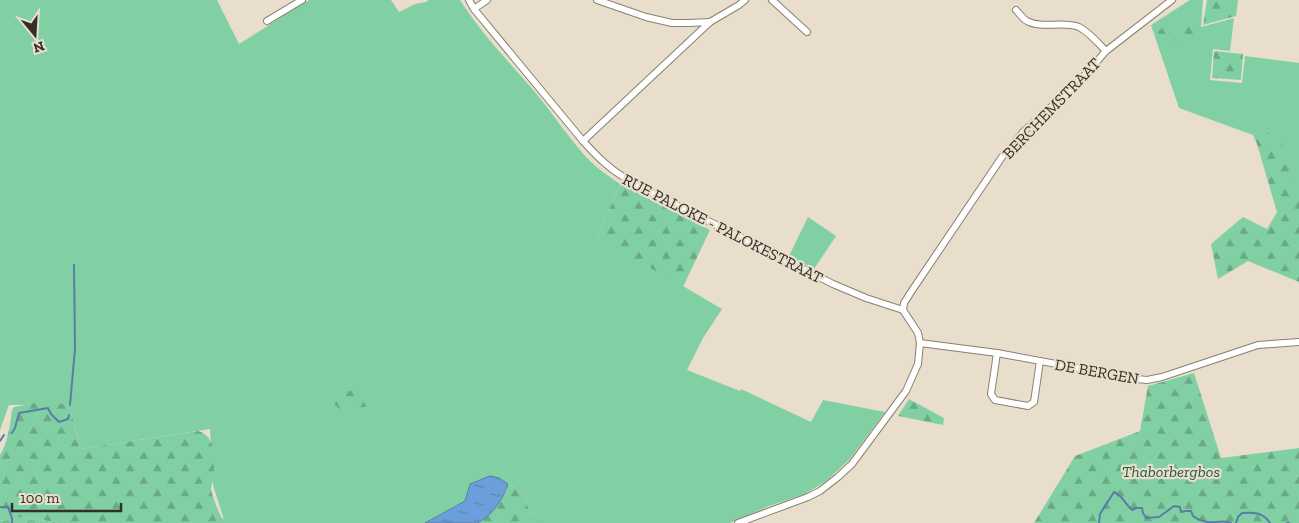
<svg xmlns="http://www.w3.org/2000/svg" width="1299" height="523" font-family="'Zilla Slab',serif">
	<defs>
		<pattern id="forest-firs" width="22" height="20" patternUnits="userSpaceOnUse" patternTransform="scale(1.25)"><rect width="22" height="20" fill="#81d0a4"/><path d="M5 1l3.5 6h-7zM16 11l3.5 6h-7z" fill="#6aa986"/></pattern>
		<pattern id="park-crowns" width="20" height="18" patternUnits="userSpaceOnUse" patternTransform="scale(1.25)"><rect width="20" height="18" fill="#81d0a4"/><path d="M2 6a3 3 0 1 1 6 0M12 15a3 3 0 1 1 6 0" fill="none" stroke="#6aa986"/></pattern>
		<pattern id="water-ripples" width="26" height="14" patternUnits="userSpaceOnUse" patternTransform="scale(1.25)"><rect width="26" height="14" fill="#6b9fdb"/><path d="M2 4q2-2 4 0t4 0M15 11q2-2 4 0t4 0" fill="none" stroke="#5982b2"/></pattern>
	</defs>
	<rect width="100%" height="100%" fill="#e8decb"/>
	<g fill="#81d0a4">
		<path d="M0,0H217L239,44L309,0H391L399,12L415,4L426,2L429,0H460C481,33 509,62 535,92C553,114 570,140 590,161C599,170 610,177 620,184L598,236L722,309L703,338L687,370L740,391L741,389L811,422L823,400L885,412L849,460L826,481L805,494L769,506L730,523H540L539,516L529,511L524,494L499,478L470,484L465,501L425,523H225L213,485L210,429L80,449L73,419L66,404L9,405L0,430Z"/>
		<path d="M1190,0H1203L1201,27L1234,18L1230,51L1213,49L1210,80L1242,83L1245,56L1299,63V190H1297L1261,128L1253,135L1179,108L1151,25Z"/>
		<path d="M808,217L836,236L814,269L789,256Z"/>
	</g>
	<g fill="url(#forest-firs)">
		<path d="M1207,0H1238L1236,16L1203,25Z"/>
		<path d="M1166,25L1189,27L1199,33L1193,41L1163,40L1157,32Z"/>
		<path d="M1214,51L1243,54L1241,80L1212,78Z"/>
		<path d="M1261,128L1281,141L1297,190H1299V282L1248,261L1218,279L1211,244L1243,217L1267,229L1277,212L1257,144L1253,135Z"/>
		<path d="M620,184L710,230L683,287L604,241L598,236Z"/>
		<path d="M1194,373L1221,458L1299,448V523H1034L1075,456L1140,431L1148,386Z"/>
		<path d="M333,385H335L338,389L350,391L355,387C365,392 370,393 367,405L365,407L352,408L348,412C338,411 329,400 328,390Z"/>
		<path d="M909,399L944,418L943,425L898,416Z"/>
		<path d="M35,403L67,404L73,419L80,449L198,431C217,436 215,462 213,478C213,481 211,486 211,489C211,493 220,516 222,518C224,520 226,521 228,523H60L23,517L0,521V455C8,442 10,425 12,410L14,407Z"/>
		<path d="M508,484L524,494L529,511L539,516L540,523H478L482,521L506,492Z"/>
	</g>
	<path fill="url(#park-crowns)" d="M23,517L60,523H0V521Z"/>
	<path fill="url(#water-ripples)" stroke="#5a7da5" d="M490,476L499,478L508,484C503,500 493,514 478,523H425L465,501L470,484Z"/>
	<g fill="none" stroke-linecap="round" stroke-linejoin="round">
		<g stroke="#5a7da5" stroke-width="2">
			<path d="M70,405L75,349L74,265"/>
			<path d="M12,433L15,428L19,413L48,408L51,414L59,422L68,419L69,415"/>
			<path d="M0,441L4,435"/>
			<path d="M0,507H8L12,518V523"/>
			<path d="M1099,523L1100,514L1114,492C1123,496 1125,504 1132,510L1136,508H1142L1143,513L1146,518L1159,517L1174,506L1180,507L1181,512L1186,511H1191L1193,516C1198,520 1207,523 1214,522C1221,522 1225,520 1231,523"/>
			<path d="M1236,523L1238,517L1242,513C1253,512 1263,512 1270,523"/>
			<path d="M1287,523H1289"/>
		</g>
		<g stroke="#89806f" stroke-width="8">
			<g id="minor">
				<path d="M469,0L474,9L583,141C600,160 611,170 633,183L833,284L866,298L903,310"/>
				<path d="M597,0L646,17L672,23H689L710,22L739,5L745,0"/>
				<path d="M772,0L807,32"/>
				<path d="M474,9L487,0"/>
				<path d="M1016,10C1019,13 1023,19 1027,21C1041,29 1064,21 1079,27C1089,32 1098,43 1106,51"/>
				<path d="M267,21L302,0"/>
				<path d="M583,141L710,22"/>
				<path d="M903,310L904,303L913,289L1002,157L1024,131L1076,85L1106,51L1172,0"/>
				<path d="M920,343L997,353L1137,379L1147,380L1162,377L1258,345L1299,342"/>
				<path d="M997,353L991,394L995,400L1028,406L1034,402L1040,361"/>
				<path d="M738,523L808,497L820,491L838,477L852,464L906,391L918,364L920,343L918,333L903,310"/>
			</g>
		</g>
		<use href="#minor" stroke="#fff" stroke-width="6"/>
	</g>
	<g text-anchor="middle" stroke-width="4.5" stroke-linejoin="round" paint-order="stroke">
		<g font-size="16" fill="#332f28" stroke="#e8decb">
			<text transform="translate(1051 108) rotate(-46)" y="6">BERCHEMSTRAAT</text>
			<text transform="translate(723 228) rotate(27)" y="6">RUE PALOKE - PALOKESTRAAT</text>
			<text transform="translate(1097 371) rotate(10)" y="6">DE BERGEN</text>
		</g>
		<g font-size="16" font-style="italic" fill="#1f5d3e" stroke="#e8decb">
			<text x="1171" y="477">Thaborbergbos</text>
		</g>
	</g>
	<g transform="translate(35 35) rotate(162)" stroke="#e8decb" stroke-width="4" paint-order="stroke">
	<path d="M0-4L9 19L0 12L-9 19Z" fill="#332f28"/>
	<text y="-8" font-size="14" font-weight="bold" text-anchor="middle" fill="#332f28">N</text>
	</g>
	<path d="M12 503v8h109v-8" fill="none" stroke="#332f28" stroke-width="2.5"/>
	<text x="20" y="503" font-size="15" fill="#332f28" stroke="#e8decb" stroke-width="4" paint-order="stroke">100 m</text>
</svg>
